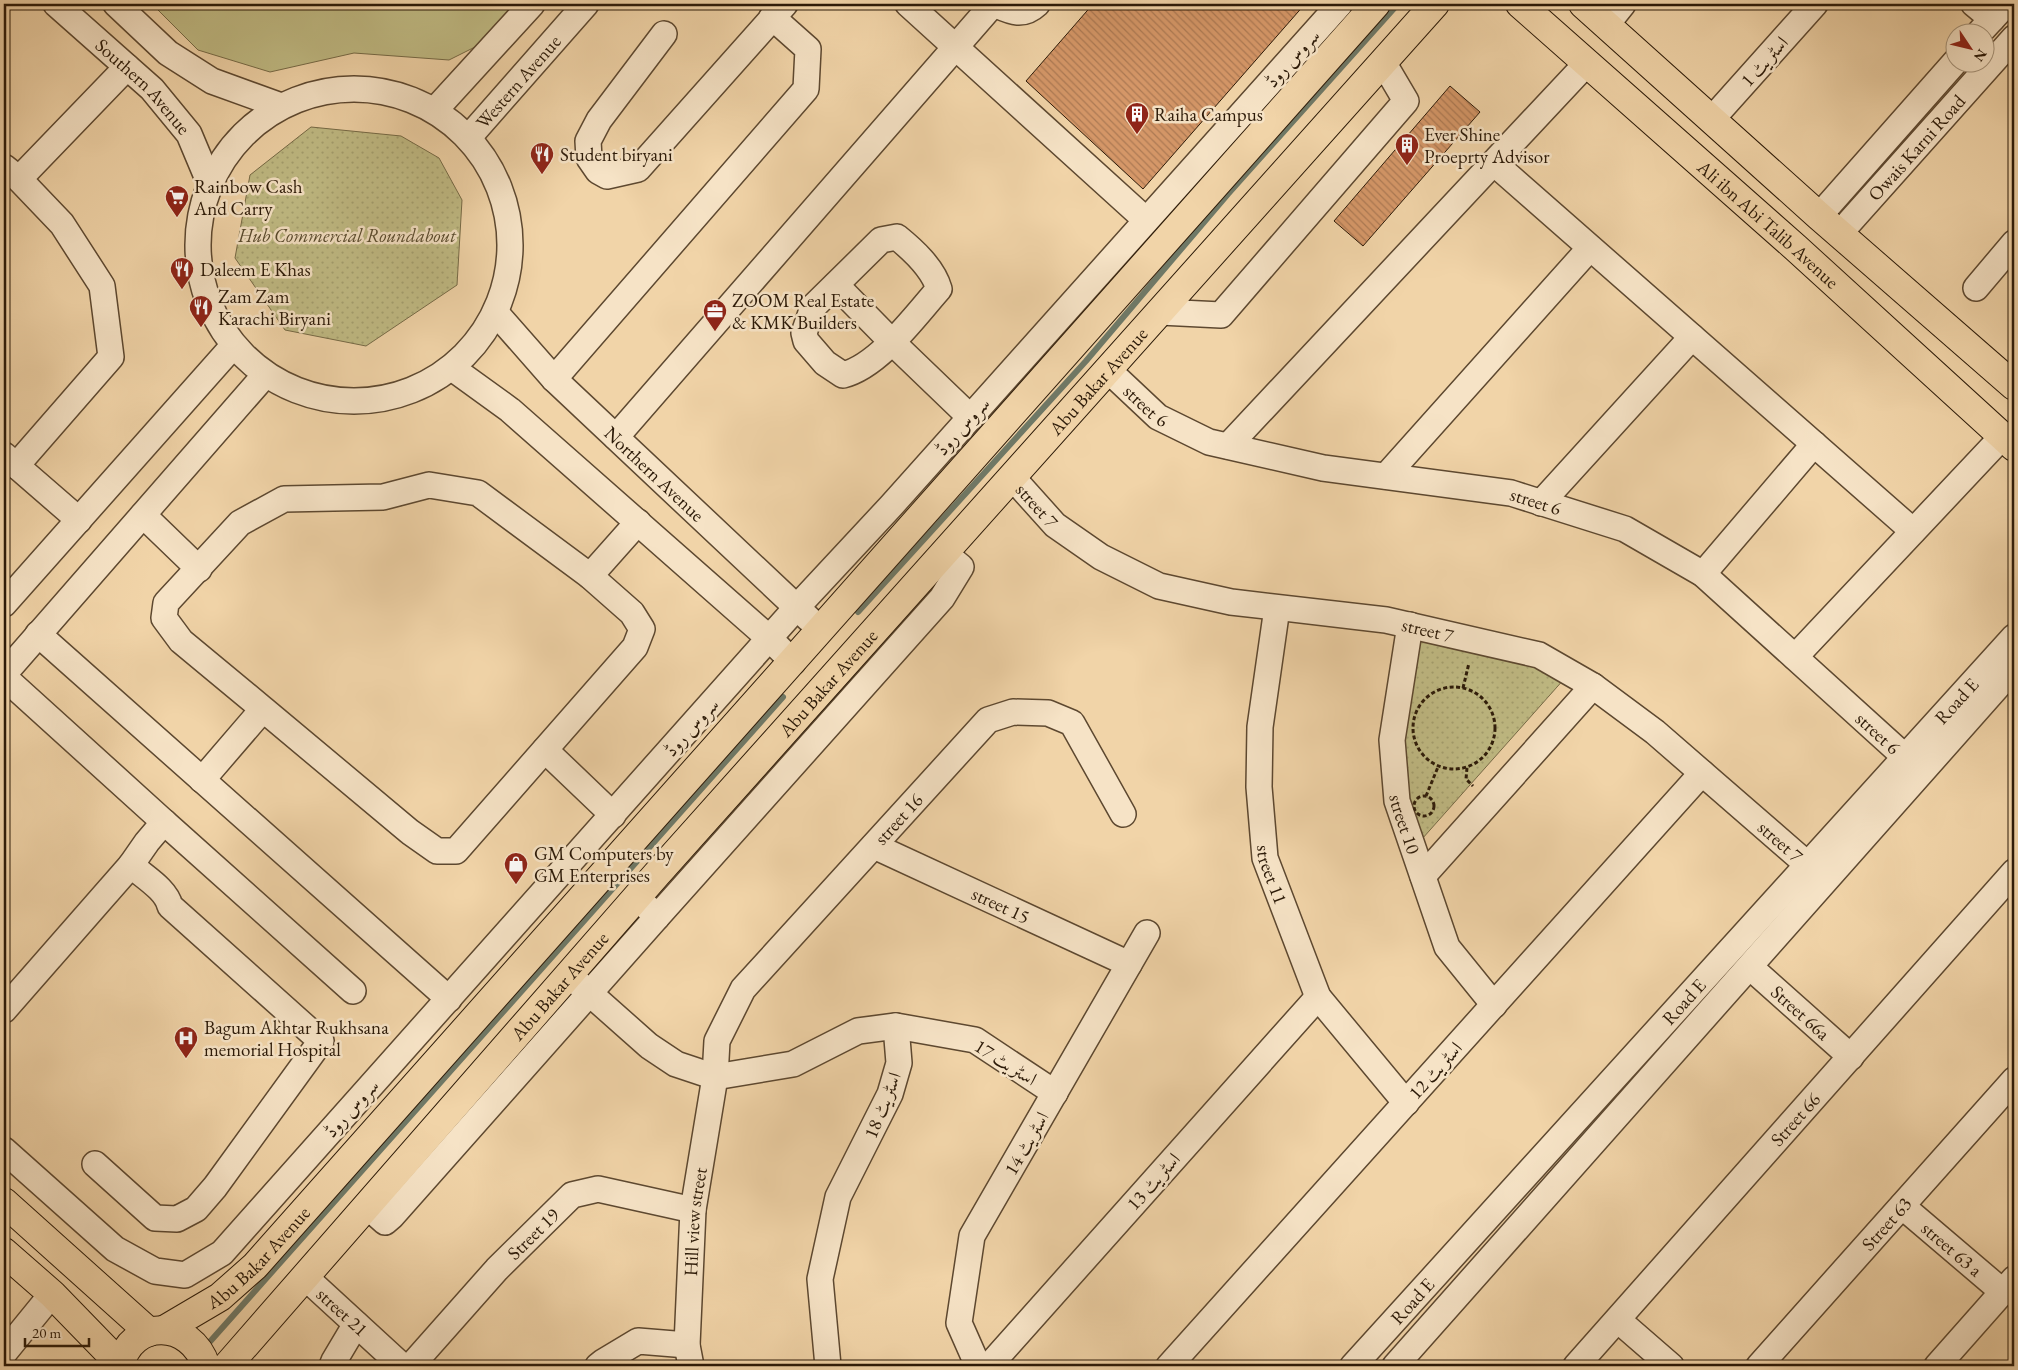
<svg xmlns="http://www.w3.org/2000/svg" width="2018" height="1370" font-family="'EB Garamond',Amiri,serif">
	<defs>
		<pattern id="park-dots" width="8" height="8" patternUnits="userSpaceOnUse" patternTransform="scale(1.25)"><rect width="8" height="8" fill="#c0bb84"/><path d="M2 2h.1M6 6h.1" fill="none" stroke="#a5a070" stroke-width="1.8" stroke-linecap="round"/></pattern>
		<pattern id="building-back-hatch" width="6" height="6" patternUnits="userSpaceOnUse" patternTransform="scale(1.25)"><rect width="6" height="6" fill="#d59768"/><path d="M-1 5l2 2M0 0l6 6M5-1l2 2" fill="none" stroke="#ad7a54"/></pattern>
	</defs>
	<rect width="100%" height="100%" fill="#f1d4a8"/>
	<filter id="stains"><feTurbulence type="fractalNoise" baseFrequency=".004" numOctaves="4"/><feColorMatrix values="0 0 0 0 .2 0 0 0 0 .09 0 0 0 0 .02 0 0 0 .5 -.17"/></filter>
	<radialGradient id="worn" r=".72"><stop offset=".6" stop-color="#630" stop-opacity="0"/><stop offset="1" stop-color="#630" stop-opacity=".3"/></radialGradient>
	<path fill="#c0bb84" stroke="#766a46" d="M152,4H517L485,42L449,60L354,53L270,72L198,50Z"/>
	<g fill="url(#park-dots)" stroke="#766a46">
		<path d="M311,127L401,136L439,158L462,200L457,285L366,346L285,330L235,258L250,175Z"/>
		<path d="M1415,635L1478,645L1565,678L1422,839L1403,791L1401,754Z"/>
	</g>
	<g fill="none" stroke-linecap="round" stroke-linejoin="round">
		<g stroke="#6f7967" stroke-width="6">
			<path d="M858,612L1086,361L1228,194L1398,4"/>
			<path d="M207,1345L783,697"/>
		</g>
	</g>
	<g fill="url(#building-back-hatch)" stroke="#2c1a08">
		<path d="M1093,4H1305L1143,189L1026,81Z"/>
		<path d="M1450,86L1480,112L1363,246L1334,221Z"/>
	</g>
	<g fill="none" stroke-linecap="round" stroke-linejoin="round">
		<g stroke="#5d4830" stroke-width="28">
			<g id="minor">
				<path id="s1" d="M56,4L152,89L189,134L210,184"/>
				<path d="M116,4L168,53L212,81L281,106"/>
				<path d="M908,4L1146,220"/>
				<path d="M994,4C1010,11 1022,18 1037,4"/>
				<path d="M1974,4L1992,19"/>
				<path d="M1607,24L1623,4"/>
				<path d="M1980,32L2006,4"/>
				<path d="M664,34L599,120L588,141L589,158L598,171L607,176L638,169L785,4"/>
				<circle cx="354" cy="245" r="156"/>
				<path d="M435,110L532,4"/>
				<path d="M1712,119L1815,4"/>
				<path id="s2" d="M469,137L586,4"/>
				<path d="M1494,163L1913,531"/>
				<path d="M4,167L19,179L62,224L102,286L111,357L16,466"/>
				<path d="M19,179L127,67"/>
				<path d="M1819,216L1956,61"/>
				<path id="s3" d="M1839,234L2014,38"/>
				<path d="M897,237C913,250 933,268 939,289C915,316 879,366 843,375L825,363L806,341L804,333L813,307L881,240Z"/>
				<path d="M836,285L892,342L970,417"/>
				<path d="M1976,288L2014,243"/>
				<path d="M1160,312L1221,315L1406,101L1383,62"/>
				<path id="s4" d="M496,313L554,379L809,619"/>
				<path d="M452,368L510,410L770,639L793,662"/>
				<path id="s5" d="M1108,370L1158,417L1209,442L1323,468L1511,493L1625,529L1703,574L1905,757"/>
				<path d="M554,379L806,89L808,49L772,17"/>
				<path d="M616,437L993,4"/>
				<path d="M1228,446L1587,63"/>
				<path d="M4,455L79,520"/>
				<path d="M1386,476L1590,248"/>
				<path id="s6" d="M1012,477L1055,525L1101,557L1159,586L1231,602L1386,620L1539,655L1593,686L1655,732L1808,865"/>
				<path d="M1541,503L1692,337"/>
				<path d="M143,515L199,569"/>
				<path d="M1703,574L1814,444"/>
				<path d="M590,576L638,522"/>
				<path d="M4,604L233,346"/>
				<path id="s7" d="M1277,608L1260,727L1259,787L1265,858L1318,997L1406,1103"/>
				<path id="s8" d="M1410,625L1392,740L1397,801L1447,947L1494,1005"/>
				<path d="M38,634L449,999"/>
				<path d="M1795,657L2002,437"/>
				<path d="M4,674L265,375"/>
				<path d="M4,677L164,822L147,842L131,865C144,877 166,889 170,906L321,1041L215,1187L196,1209L177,1219L155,1218L95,1164"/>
				<path d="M545,750L613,815"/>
				<path d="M202,780L263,709L410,832L437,851H456L635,647L642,629L632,613L590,576L478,493L429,485L383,497L284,499L240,523L166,603L164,618L181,641L263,709"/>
				<path d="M164,822L353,991"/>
				<path id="s9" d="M874,846L1129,964"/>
				<path d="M1423,876L1593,686"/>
				<path d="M637,897L657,917L942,598L961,567L944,553"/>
				<path id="s10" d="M1750,967L1851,1057"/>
				<path d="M569,975L649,1046L676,1064L715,1077L793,1064L858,1031L896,1026L899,1063L890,1094L838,1197L820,1279L828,1366"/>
				<path d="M4,1010L131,865"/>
				<path d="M896,1026L975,1040L1055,1093"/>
				<path d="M4,1150L115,1249L155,1271L185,1275L222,1253L797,607L891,506L1340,4"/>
				<path d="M367,1206L385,1222L392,1216L657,917"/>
				<path id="s11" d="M1902,1206L2003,1292"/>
				<path id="s12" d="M305,1277L402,1366"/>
				<path d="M1618,1320L1671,1366"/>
				<path d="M4,1353L52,1294"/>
				<path d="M332,1366L334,1361L356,1324"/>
				<path id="s13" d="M411,1366L497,1269L572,1195L598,1189L693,1210"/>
				<path d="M598,1366L603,1362L638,1341L687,1345"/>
				<path id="s14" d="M691,1366L687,1345L693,1210L715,1077L717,1041L743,989L988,720L1013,712L1048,713L1072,723L1123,814"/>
				<path d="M978,1366L959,1323L972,1236L1147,933"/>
				<path d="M989,1366L1318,997"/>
				<path d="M1169,1366L1702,773"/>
				<path id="s15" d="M1353,1366L2014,637"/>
				<path d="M1395,1366L2014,668"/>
				<path id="s16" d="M1576,1366L2014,872"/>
				<path id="s17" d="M1759,1366L2014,1080"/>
				<path d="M1937,1366L2014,1279"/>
			</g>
		</g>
		<g stroke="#2c1a08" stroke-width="30">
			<g id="major">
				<path id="s18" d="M1520,4L1796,248L2014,447"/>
				<path d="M1583,4L1819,216L2014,386"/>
				<path d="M4,1202L149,1332"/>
				<path d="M4,1252L52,1294L120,1364"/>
				<path id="s19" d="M164,1330L220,1297L255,1266L1376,4"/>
				<path d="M120,1366C131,1318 191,1319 206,1366"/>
				<path id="s20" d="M227,1366L656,875L1435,4"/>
			</g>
		</g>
		<g stroke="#2c1a08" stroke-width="3" stroke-dasharray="4 2.5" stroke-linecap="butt">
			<circle cx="1454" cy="728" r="41"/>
			<path d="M1463,688L1469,663"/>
			<path d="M1467,768L1466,779L1473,786"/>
			<circle cx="1424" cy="806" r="10"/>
			<path d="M1426,796L1438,767"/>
		</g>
		<use href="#minor" stroke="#f6e3c6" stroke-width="25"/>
		<use href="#major" stroke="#f1d4a8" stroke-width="28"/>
	</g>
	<defs>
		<g id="building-pin" transform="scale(1.25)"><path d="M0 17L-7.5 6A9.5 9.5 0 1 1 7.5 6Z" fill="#8f2418" stroke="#f6e3c6"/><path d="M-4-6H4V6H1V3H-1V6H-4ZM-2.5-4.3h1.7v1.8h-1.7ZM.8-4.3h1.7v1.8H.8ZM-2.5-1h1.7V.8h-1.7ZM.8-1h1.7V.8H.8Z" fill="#fff"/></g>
		<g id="restaurant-pin" transform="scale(1.25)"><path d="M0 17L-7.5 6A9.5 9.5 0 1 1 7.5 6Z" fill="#8f2418" stroke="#f6e3c6"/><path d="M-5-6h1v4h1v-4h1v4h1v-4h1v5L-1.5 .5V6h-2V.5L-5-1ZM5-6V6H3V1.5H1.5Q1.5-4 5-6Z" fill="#fff"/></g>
		<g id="supermarket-pin" transform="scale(1.25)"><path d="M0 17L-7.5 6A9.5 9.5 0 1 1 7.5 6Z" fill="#8f2418" stroke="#f6e3c6"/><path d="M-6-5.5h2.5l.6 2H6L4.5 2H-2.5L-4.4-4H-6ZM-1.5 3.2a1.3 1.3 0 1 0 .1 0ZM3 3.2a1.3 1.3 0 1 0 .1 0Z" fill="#fff"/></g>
		<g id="office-pin" transform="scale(1.25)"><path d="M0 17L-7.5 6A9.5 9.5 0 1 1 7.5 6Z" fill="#8f2418" stroke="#f6e3c6"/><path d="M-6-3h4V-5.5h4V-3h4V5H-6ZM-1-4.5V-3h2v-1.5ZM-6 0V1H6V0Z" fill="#fff"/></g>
		<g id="shop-pin" transform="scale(1.25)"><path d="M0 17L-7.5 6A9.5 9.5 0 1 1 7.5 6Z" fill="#8f2418" stroke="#f6e3c6"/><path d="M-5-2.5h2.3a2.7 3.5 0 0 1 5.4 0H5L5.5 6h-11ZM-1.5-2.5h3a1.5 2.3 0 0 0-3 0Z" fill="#fff"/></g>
		<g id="hospital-pin" transform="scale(1.25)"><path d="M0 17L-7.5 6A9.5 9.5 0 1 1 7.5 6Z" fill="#8f2418" stroke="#f6e3c6"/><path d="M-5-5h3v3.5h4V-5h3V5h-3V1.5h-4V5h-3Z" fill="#fff"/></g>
	</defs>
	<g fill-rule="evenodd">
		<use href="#building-pin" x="1137" y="114"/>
		<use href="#building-pin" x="1407" y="145"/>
		<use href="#restaurant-pin" x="542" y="154"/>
		<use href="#supermarket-pin" x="177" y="197"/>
		<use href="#restaurant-pin" x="182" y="269"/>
		<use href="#restaurant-pin" x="201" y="307"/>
		<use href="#office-pin" x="715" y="311"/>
		<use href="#shop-pin" x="516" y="864"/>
		<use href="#hospital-pin" x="186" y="1038"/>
	</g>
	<g text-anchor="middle" stroke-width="5" stroke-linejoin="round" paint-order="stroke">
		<g font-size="19" fill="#2c1a08" stroke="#f6e3c6">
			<text transform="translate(1292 58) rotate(-48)" y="7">سروس روڈ</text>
			<text transform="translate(1764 61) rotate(-48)" y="7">اسٹریٹ 1</text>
			<text dy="7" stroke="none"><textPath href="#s2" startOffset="74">Western Avenue</textPath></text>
			<text dy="7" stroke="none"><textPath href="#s1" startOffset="120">Southern Avenue</textPath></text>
			<text dy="7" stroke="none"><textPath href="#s3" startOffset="116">Owais Karni Road</textPath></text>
			<text dy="7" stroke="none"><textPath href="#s18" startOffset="332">Ali ibn Abi Talib Avenue</textPath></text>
			<text dy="7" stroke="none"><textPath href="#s20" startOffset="1315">Abu Bakar Avenue</textPath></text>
			<text dy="7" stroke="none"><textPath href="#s5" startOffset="52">street 6</textPath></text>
			<text transform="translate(962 426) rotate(-48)" y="7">سروس روڈ</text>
			<text dy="7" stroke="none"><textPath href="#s4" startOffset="226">Northern Avenue</textPath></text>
			<text dy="7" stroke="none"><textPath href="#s5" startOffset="458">street 6</textPath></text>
			<text dy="7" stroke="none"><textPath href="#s6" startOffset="38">street 7</textPath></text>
			<text dy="7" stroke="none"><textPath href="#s6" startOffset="458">street 7</textPath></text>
			<text dy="7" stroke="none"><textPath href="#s20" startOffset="910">Abu Bakar Avenue</textPath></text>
			<text dy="7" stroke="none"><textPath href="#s15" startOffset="898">Road E</textPath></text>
			<text transform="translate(691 727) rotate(-48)" y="7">سروس روڈ</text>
			<text dy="7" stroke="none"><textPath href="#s5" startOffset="878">street 6</textPath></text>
			<text dy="7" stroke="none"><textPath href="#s14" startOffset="616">street 16</textPath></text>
			<text dy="7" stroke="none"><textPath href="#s8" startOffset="202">street 10</textPath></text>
			<text dy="7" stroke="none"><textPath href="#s6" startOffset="878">street 7</textPath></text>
			<text dy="7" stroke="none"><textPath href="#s7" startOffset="269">street 11</textPath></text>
			<text dy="7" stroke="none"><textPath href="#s9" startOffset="140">street 15</textPath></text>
			<text dy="7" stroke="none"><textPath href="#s20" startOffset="505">Abu Bakar Avenue</textPath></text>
			<text dy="7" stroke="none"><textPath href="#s15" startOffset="492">Road E</textPath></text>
			<text dy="7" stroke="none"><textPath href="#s10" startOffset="68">Street 66a</textPath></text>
			<text transform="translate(1006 1062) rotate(32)" y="7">اسٹریٹ 17</text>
			<text transform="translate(1435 1070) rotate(-48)" y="7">اسٹریٹ 12</text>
			<text transform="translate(882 1105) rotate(-68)" y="7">اسٹریٹ 18</text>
			<text transform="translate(351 1108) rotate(-48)" y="7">سروس روڈ</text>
			<text dy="7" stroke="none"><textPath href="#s16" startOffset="330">Street 66</textPath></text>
			<text transform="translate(1026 1143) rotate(-60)" y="7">اسٹریٹ 14</text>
			<text transform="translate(1153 1181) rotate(-48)" y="7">اسٹریٹ 13</text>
			<text dy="7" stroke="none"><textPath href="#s14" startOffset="145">Hill view street</textPath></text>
			<text dy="7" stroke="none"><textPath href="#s17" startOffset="191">Street 63</textPath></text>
			<text dy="7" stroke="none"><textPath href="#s13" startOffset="180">Street 19</textPath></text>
			<text dy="7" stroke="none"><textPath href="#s11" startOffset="66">street 63 a</textPath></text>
			<text dy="7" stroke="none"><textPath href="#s19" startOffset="120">Abu Bakar Avenue</textPath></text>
			<text dy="7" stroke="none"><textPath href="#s15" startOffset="88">Road E</textPath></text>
			<text dy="7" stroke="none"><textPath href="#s12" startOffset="51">street 21</textPath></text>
		</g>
		<g font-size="19" fill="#2c1a08" stroke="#f6e3c6" text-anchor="start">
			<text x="1154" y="121">Raiha Campus</text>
			<text x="1424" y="141">Ever Shine<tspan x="1424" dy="22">Proeprty Advisor</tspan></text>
			<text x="560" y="161">Student biryani</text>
			<text x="194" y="193">Rainbow Cash<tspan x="194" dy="22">And Carry</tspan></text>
			<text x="200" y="276">Daleem E Khas</text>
			<text x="218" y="303">Zam Zam<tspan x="218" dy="22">Karachi Biryani</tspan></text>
			<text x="732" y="307">ZOOM Real Estate<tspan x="732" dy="22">&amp; KMK Builders</tspan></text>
			<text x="534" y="860">GM Computers by<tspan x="534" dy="22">GM Enterprises</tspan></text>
			<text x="204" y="1034">Bagum Akhtar Rukhsana<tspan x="204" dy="22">memorial Hospital</tspan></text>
		</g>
		<g font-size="19" font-style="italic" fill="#584a2d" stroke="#f6e3c6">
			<text x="347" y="242">Hub Commercial Roundabout</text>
		</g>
	</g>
	<rect width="2018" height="1370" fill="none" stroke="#f1d4a8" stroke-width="20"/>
	<rect x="5" y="5" width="2008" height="1360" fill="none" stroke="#2c1a08" stroke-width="2.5"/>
	<rect x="10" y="10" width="1998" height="1350" fill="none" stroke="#2c1a08"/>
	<g transform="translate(1970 48) rotate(125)"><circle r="24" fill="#f6e3c6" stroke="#a5937a"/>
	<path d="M0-4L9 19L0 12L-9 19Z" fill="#8f2418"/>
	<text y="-8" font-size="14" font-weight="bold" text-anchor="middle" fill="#2c1a08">N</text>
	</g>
	<path d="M25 1338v8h64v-8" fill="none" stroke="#2c1a08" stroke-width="2.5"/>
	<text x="32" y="1338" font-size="15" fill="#2c1a08" stroke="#f6e3c6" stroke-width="4" paint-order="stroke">20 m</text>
	<rect width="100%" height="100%" filter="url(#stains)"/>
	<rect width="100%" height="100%" fill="url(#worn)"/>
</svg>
